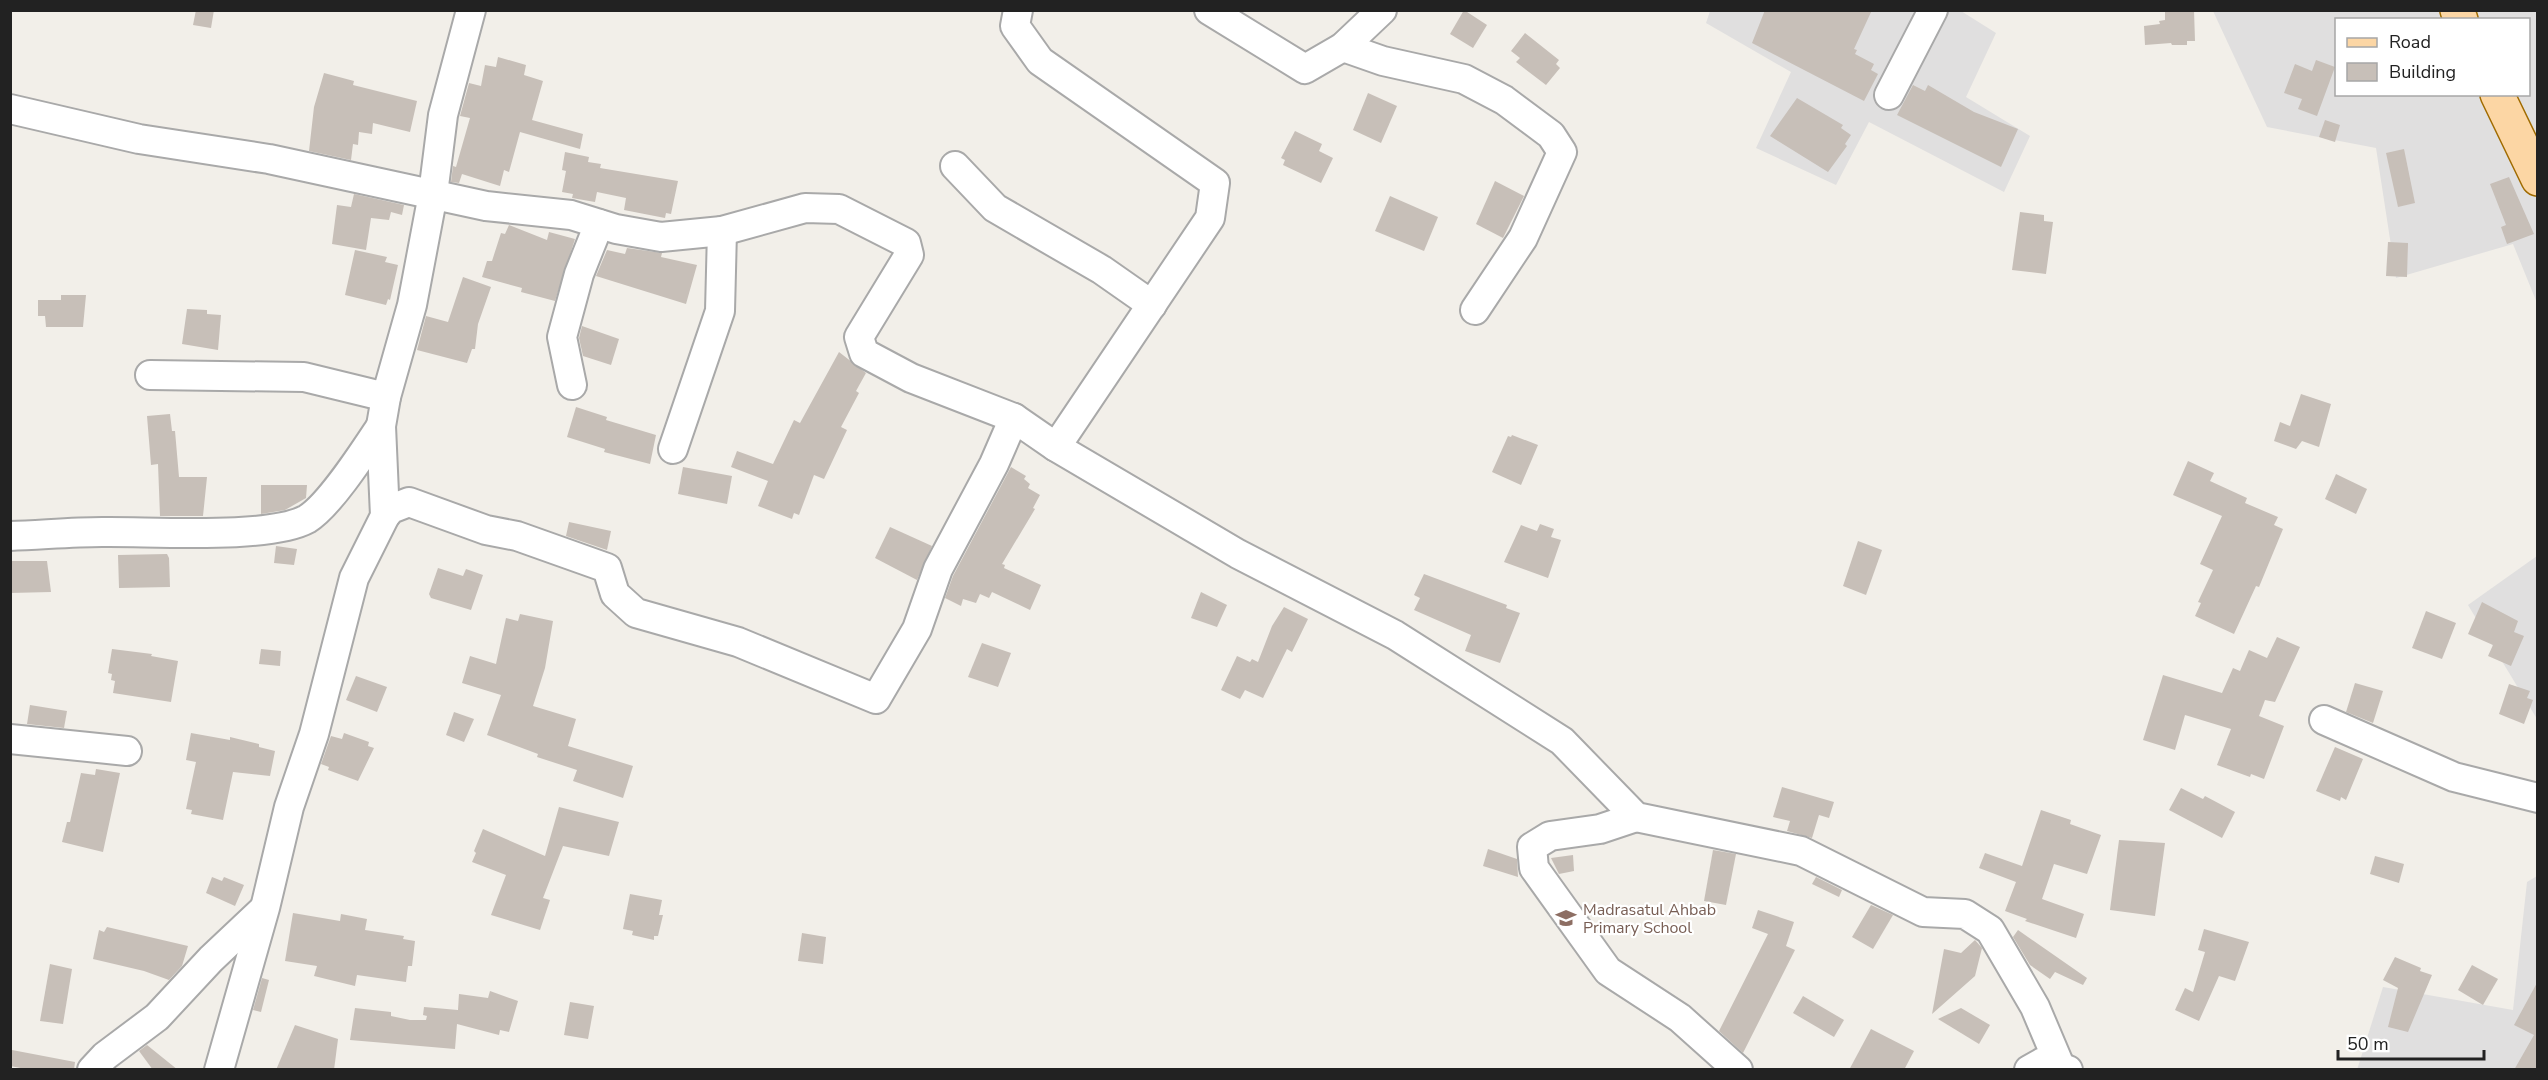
<svg xmlns="http://www.w3.org/2000/svg" width="2548" height="1080" font-family="'Nunito Sans',sans-serif">
	<rect width="100%" height="100%" fill="#f2efe9"/>
	<g fill="#e0dfdf" fill-rule="evenodd">
		<path d="M1710,11H1961L1996,33L1966,97L2030,136L2004,192L1869,122L1836,185L1756,148L1791,72L1706,23Z"/>
		<path d="M2213,11H2537V303L2513,244L2396,278L2376,148L2267,127ZM2336,20H2528V94H2336Z"/>
		<path d="M2537,556V719L2468,605Z"/>
		<path d="M2537,876V1069L2357,1070L2383,987L2513,1010L2527,882Z"/>
	</g>
	<g fill="#c7bfb8">
		<path d="M196,10H214L211,28L193,25Z"/>
		<path d="M1464,10L1487,25L1473,48L1450,34Z"/>
		<path d="M1765,10H1872L1854,49L1857,50L1855,54L1874,64L1871,70L1878,74L1864,101L1752,43Z"/>
		<path d="M2165,10H2194L2195,41H2187V45H2172L2171,43L2145,45L2144,26L2160,24L2159,21L2165,20Z"/>
		<path d="M1525,33L1559,60L1556,64L1560,68L1546,85L1516,62L1520,58L1511,51Z"/>
		<path d="M498,57L526,65L524,75L543,81L532,120L583,134L580,149L520,132L509,172L504,170L500,186L462,174L459,183L451,182L453,166L456,167L470,118L460,116L469,83L481,86L485,65L496,67Z"/>
		<path d="M2316,60L2335,67L2317,116L2298,109L2302,99L2284,93L2295,64L2312,71Z"/>
		<path d="M324,73L354,81L353,85L417,101L410,132L373,123L372,134L359,132L358,145L353,144L351,160L309,151L314,107Z"/>
		<path d="M1913,85L1925,91L1928,85L1974,112L2018,129L2001,167L1897,115Z"/>
		<path d="M1368,93L1397,106L1381,143L1353,130Z"/>
		<path d="M1797,98L1843,125L1841,128L1851,135L1845,144L1847,146L1828,172L1770,136Z"/>
		<path d="M2325,120L2340,125L2335,142L2319,137Z"/>
		<path d="M1295,131L1322,144L1319,151L1333,158L1321,183L1283,165L1285,160L1281,158Z"/>
		<path d="M2404,149L2415,203L2398,207L2386,153Z"/>
		<path d="M565,152L589,157L588,162L601,164L600,168L678,181L671,214L666,213L665,218L624,210L626,198L597,192L595,202L572,198L573,194L562,192L566,171L562,170Z"/>
		<path d="M2509,177L2534,234L2507,244L2501,227L2506,225L2490,184Z"/>
		<path d="M1495,181L1524,196L1503,238L1476,224Z"/>
		<path d="M354,194L404,205L402,215L391,212L389,220L371,218L366,250L332,244L337,205L351,207Z"/>
		<path d="M1390,196L1438,217L1424,251L1375,231Z"/>
		<path d="M2020,212L2044,215V221L2053,222L2046,274L2012,270Z"/>
		<path d="M509,225L547,240L549,232L575,239L555,301L521,292L522,288L482,277L487,261H492L501,233L505,234Z"/>
		<path d="M2388,242L2408,243L2407,277L2386,276Z"/>
		<path d="M627,248L662,253L661,257L697,265L686,304L596,276L607,250L625,254Z"/>
		<path d="M355,250L387,257L385,262L398,265L390,300L388,299L386,305L345,295Z"/>
		<path d="M463,277L491,287L478,324L475,349H472L467,363L417,350L426,316L448,322Z"/>
		<path d="M61,295H86L83,327H46L45,316H38V300H61Z"/>
		<path d="M187,309L207,310V314L221,315L218,350L182,344Z"/>
		<path d="M582,326L619,339L611,365L583,356L579,338Z"/>
		<path d="M839,352L866,373L856,391L859,393L841,427L847,430L824,479L814,475L799,515L794,513L792,519L758,506L768,481L731,467L737,451L773,464L794,420L800,423Z"/>
		<path d="M2301,394L2331,404L2319,447L2302,441L2296,449L2274,441L2280,422L2290,426Z"/>
		<path d="M576,407L607,417L606,420L656,435L650,464L604,452L605,449L567,437Z"/>
		<path d="M170,414L172,431H175L179,477H207L203,516H160L158,464L151,465L147,416Z"/>
		<path d="M1512,435L1538,445L1521,485L1492,472L1508,436L1511,437Z"/>
		<path d="M2188,461L2214,473L2210,481L2247,498L2245,503L2278,517L2274,525L2283,529L2259,587L2256,586L2234,634L2195,616L2201,603L2198,602L2213,570L2200,564L2222,516L2173,495Z"/>
		<path d="M683,467L732,476L727,504L678,494Z"/>
		<path d="M1011,467L1026,476L1024,479L1030,484L1028,488L1040,495L1033,508L1035,509L1002,564L1005,565L1004,568L1041,585L1030,610L992,592L989,598L980,594L976,603L963,599L961,606L945,598L953,576Z"/>
		<path d="M2336,474L2367,489L2356,514L2325,499Z"/>
		<path d="M261,485H307L306,498L285,510L261,514Z"/>
		<path d="M569,522L611,531L607,550L566,536Z"/>
		<path d="M1540,524L1554,529L1551,537L1561,540L1548,578L1504,562L1521,525L1537,531Z"/>
		<path d="M890,527L932,546L917,580L875,558Z"/>
		<path d="M1858,541L1882,550L1866,595L1843,586Z"/>
		<path d="M276,546L297,549L294,565L274,563Z"/>
		<path d="M167,554L169,558L170,587L119,588L118,555Z"/>
		<path d="M10,561H47L51,592L10,593Z"/>
		<path d="M438,568L463,576L466,569L483,575L471,610L431,598L429,594Z"/>
		<path d="M1424,574L1507,605L1506,608L1520,613L1500,663L1465,651L1471,635L1414,610L1420,598L1414,595Z"/>
		<path d="M1201,592L1227,605L1217,627L1191,618Z"/>
		<path d="M2482,602L2518,621L2514,632L2524,636L2511,666L2488,656L2493,645L2468,634Z"/>
		<path d="M1284,607L1308,619L1292,652L1287,649L1263,698L1245,690L1240,699L1221,690L1237,656L1250,662L1252,659L1258,662L1272,626Z"/>
		<path d="M2426,611L2456,623L2442,659L2412,648Z"/>
		<path d="M520,614L553,621L545,668L533,706L576,719L568,746L633,766L623,798L573,781L577,770L537,757L538,754L487,735L501,695L462,683L470,656L496,664L506,618L518,621Z"/>
		<path d="M2277,637L2300,647L2275,702L2265,700L2259,716L2284,726L2264,779L2251,774L2250,777L2217,765L2231,729L2185,715L2175,750L2143,740L2163,675L2222,693L2233,668L2240,671L2249,650L2267,658Z"/>
		<path d="M982,643L1011,653L998,687L968,677Z"/>
		<path d="M112,649L152,654L151,656L178,661L171,702L113,693L115,681L111,680L112,674L108,673Z"/>
		<path d="M261,649L281,651L280,666L259,664Z"/>
		<path d="M356,676L387,687L377,712L346,700Z"/>
		<path d="M2355,683L2383,691L2373,723L2346,712Z"/>
		<path d="M2509,684L2530,691L2527,698L2533,700L2524,724L2499,714Z"/>
		<path d="M30,705L67,711L64,728L27,724Z"/>
		<path d="M454,712L474,719L464,742L446,735Z"/>
		<path d="M191,733L230,740V737L259,744V747L275,751L270,776L233,772L223,820L191,814L192,810L186,809L196,762L186,760Z"/>
		<path d="M344,733L369,742L368,746L374,748L358,781L328,770L329,767L321,764L331,736L342,739Z"/>
		<path d="M2335,747L2363,759L2346,800L2341,797L2340,801L2316,791Z"/>
		<path d="M96,769L120,773L103,852L62,842L67,822H70L81,773L95,775Z"/>
		<path d="M1782,787L1834,802L1829,818L1819,815L1812,838L1787,831L1790,821L1773,817Z"/>
		<path d="M2181,788L2203,799L2205,796L2235,812L2222,838L2169,810Z"/>
		<path d="M559,807L619,822L609,856L563,846L543,898L550,900L540,930L491,915L506,875L472,862L476,853L474,851L483,829L545,856Z"/>
		<path d="M2041,810L2071,820L2070,824L2101,835L2087,874L2054,864L2042,899L2084,914L2076,938L2025,921L2027,919L2005,911L2016,882L1979,868L1985,853L2022,866Z"/>
		<path d="M2119,840L2165,843L2155,916L2110,910Z"/>
		<path d="M1488,849L1517,859L1518,877L1483,866Z"/>
		<path d="M1713,850L1736,854L1726,905L1704,901Z"/>
		<path d="M1573,855L1574,871L1559,874L1551,858Z"/>
		<path d="M2375,856L2404,864L2399,883L2370,874Z"/>
		<path d="M212,877L222,881L224,877L244,885L235,906L206,893Z"/>
		<path d="M1816,877L1842,890L1839,897L1812,884Z"/>
		<path d="M630,894L662,900L659,915H663L658,936H654V940L632,935L633,931L623,929Z"/>
		<path d="M1871,905L1893,915L1873,949L1852,937Z"/>
		<path d="M1758,910L1794,922L1786,946L1795,950L1743,1053L1719,1031L1768,934L1752,928Z"/>
		<path d="M293,913L340,921L341,914L367,919L365,930L404,936L403,939L415,941L412,966H408L406,982L357,975L355,986L314,976L317,966L285,961Z"/>
		<path d="M107,927L188,946L182,966L169,980L144,971L93,959L99,930L104,932Z"/>
		<path d="M2204,929L2249,942L2235,981L2219,976L2199,1021L2175,1010L2185,988L2193,992L2205,952L2198,950Z"/>
		<path d="M2018,930L2087,978L2083,985L2055,972L2050,979L2030,965L2013,937Z"/>
		<path d="M802,933L826,937L823,964L798,961Z"/>
		<path d="M1975,940L1982,948L1975,976L1932,1014L1944,949L1961,953Z"/>
		<path d="M2395,957L2421,968L2420,971L2432,975L2408,1032L2388,1027L2398,988L2383,980Z"/>
		<path d="M50,964L72,969L63,1024L40,1021Z"/>
		<path d="M2472,965L2498,979L2483,1005L2458,990Z"/>
		<path d="M262,978L269,980L261,1012L253,1010Z"/>
		<path d="M2538,981V1070H2514L2534,1035L2514,1025Z"/>
		<path d="M490,991L518,1001L509,1032L500,1030L499,1035L457,1024L455,1049L350,1040L355,1008L391,1012V1016L410,1020H426L427,1016L423,1015L424,1007L458,1010L459,994L488,998Z"/>
		<path d="M1803,996L1844,1020L1834,1037L1793,1013Z"/>
		<path d="M570,1002L594,1006L588,1039L564,1035Z"/>
		<path d="M1961,1008L1990,1025L1979,1044L1938,1019Z"/>
		<path d="M295,1025L338,1039L334,1070H276Z"/>
		<path d="M1871,1029L1914,1051L1904,1070H1849Z"/>
		<path d="M147,1045L178,1070H153L139,1051Z"/>
		<path d="M12,1050L75,1062L74,1070H31L10,1066Z"/>
	</g>
	<g fill="none" stroke-linecap="round" stroke-linejoin="round">
		<g stroke="#a9a9a9" stroke-width="32">
			<g id="minor">
				<path d="M1018,10L1015,26L1040,61L1215,183L1210,218L1056,447"/>
				<path d="M1209,10L1305,69L1343,47L1382,10"/>
				<path d="M1343,47L1383,61L1464,79L1504,100L1551,135L1562,152L1523,238L1475,310"/>
				<path d="M1889,95L1933,10"/>
				<path d="M10,109L139,139L269,159L486,206L571,215L616,229L661,237L722,231L805,208L839,209L906,243L909,255L859,337L864,353L911,378L1014,418L1056,447L1238,554L1395,635L1562,741L1636,817L1801,851L1923,912L1965,914L1990,930L2035,1007L2060,1066"/>
				<path d="M955,166L995,208L1102,270L1152,305"/>
				<path d="M150,375L304,377L386,397"/>
				<path d="M572,385L562,337L579,274L599,224"/>
				<path d="M673,449L720,311L722,231"/>
				<path d="M385,516L391,509L409,502L486,530L517,536L607,568L615,594L636,613L738,642L876,699L917,629L938,569L994,464L1014,418"/>
				<path d="M10,536C41,535 72,532 102,532C149,531 269,540 307,519C330,505 365,450 381,426"/>
				<path d="M2324,720L2454,777L2538,798"/>
				<path d="M10,739L127,751"/>
				<path d="M1636,817L1600,829L1550,836L1532,847L1534,868L1608,971L1680,1018L1738,1070"/>
				<path d="M92,1070L105,1056L157,1017L211,959L263,910"/>
				<path d="M219,1070L265,908L289,807L314,734L354,578L385,516L381,426L386,397L412,305L433,194L443,115L471,10"/>
				<path d="M2029,1070L2043,1062L2068,1070"/>
			</g>
		</g>
		<g stroke="#a06b00" stroke-width="36">
			<g id="major">
				<path d="M2457,10L2461,20"/>
				<path d="M2497,94L2538,179"/>
			</g>
		</g>
		<use href="#minor" stroke="#fff" stroke-width="28"/>
		<use href="#major" stroke="#fcd6a4" stroke-width="33"/>
	</g>
	<defs>
		<g id="school-bare" transform="scale(1.62)"><path d="M0-5L7-2L0 1L-7-2ZM-4 1L0 2.5L4 1V4Q0 6-4 4Z" fill="#8d6e63" stroke="#fff" stroke-width="2.5" paint-order="stroke"/></g>
	</defs>
	<g fill-rule="evenodd">
		<use href="#school-bare" x="1566" y="918"/>
	</g>
	<g text-anchor="middle" stroke-width="4.5" stroke-linejoin="round" paint-order="stroke">
		<g font-size="16" fill="#785e54" stroke="#fff" text-anchor="start">
			<text x="1583" y="915">Madrasatul Ahbab<tspan x="1583" dy="18">Primary School</tspan></text>
		</g>
	</g>
	<rect width="2548" height="1080" fill="none" stroke="#222222" stroke-width="24"/>
	<rect x="2335" y="18" width="195" height="78" fill="#ffffff" stroke="#a7a7a7" stroke-width="1.5"/>
	<rect x="2347" y="38" width="30" height="9" fill="#fcd6a4" stroke="#a7a7a7" stroke-width="1.5"/>
	<text x="2389" y="48" font-size="18" fill="#222222">Road</text>
	<rect x="2347" y="63" width="30" height="18" fill="#c7bfb8" stroke="#a7a7a7" stroke-width="1.5"/>
	<text x="2389" y="78" font-size="18" fill="#222222">Building</text>
	<path d="M2338 1050v9h146v-9" fill="none" stroke="#222222" stroke-width="3"/>
	<text x="2347" y="1050" font-size="18" fill="#222222" stroke="#ffffff" stroke-width="4.5" paint-order="stroke">50 m</text>
</svg>
